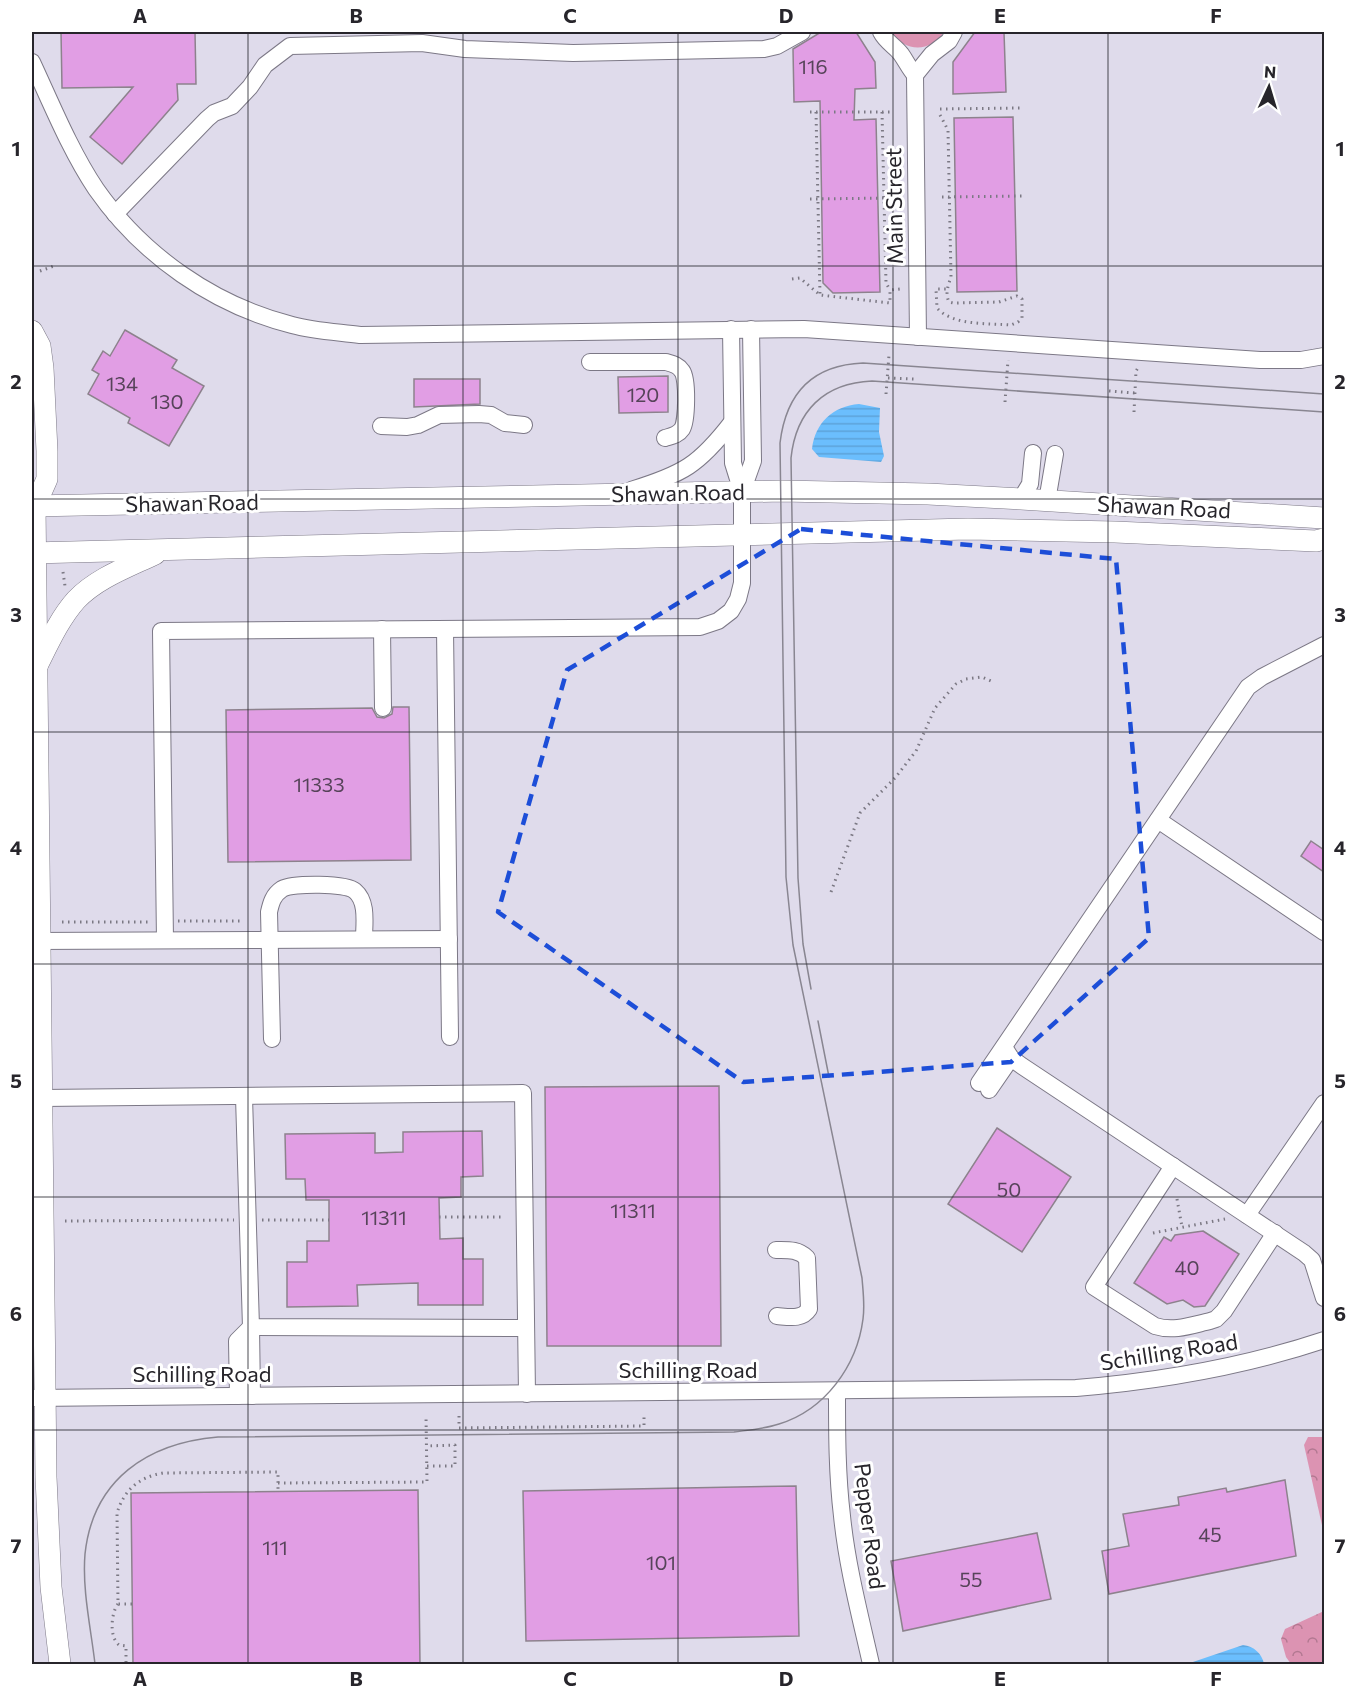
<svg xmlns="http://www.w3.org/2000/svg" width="1356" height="1696" font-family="Commissioner,sans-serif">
	<defs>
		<pattern id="forest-crowns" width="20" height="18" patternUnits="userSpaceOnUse" patternTransform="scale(1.5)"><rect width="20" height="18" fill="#dc93b2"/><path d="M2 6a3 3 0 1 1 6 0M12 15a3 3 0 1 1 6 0" fill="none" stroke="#b27891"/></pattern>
		<pattern id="water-rules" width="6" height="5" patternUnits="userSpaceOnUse" patternTransform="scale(1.5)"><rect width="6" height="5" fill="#6bbefd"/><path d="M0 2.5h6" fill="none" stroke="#5da3d9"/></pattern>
	</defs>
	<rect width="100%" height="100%" fill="#dfdbeb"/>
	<g fill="url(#forest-crowns)">
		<path d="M1308,1437H1324V1534L1304,1445Z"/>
		<path d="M1324,1611V1664H1291L1286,1657L1281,1639L1285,1629Z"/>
	</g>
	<path fill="#dc93b2" d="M890,32H944C930,53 905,52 890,32Z"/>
	<g fill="url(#water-rules)">
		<path d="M859,404L880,408L879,432L884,456L881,462L819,457L812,449C815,423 833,406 859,404Z"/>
		<path d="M1243,1645C1254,1646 1262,1654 1264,1664H1187Z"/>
	</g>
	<g fill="#e19ee4" stroke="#8d828d" stroke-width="1.5">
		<path d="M61,32H195L196,84H177L178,100L122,164L90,137L133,87L62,88Z"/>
		<path d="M821,32H856L875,62L876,88L855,89L854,120L876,119L880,292L833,293L823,283L820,101L794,102L793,49Z"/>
		<path d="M975,32H1004L1006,92L953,94V62Z"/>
		<path d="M1013,117L1017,291L957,292L954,118Z"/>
		<path d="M125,330L177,360L172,368L204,386L169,446L128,423L130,418L88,394L99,374L92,370L103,351L110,356Z"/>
		<path d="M668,376V412L619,413L618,377Z"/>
		<path d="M414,379H480V404L414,407Z"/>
		<path d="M393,707H409L411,860L228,862L226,710L372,708L377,717L384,718L392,714Z"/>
		<path d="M1311,841L1324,850V872L1301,856Z"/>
		<path d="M719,1086L721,1346H547L545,1087Z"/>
		<path d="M997,1128L1071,1177L1022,1252L948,1204Z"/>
		<path d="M482,1131L483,1176L461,1177V1197L439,1198L440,1239L463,1238V1259H483V1305H418V1283L357,1285L358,1306L287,1307V1262H307V1241H329V1200H306L305,1179H286L285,1134L375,1133V1153L403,1152V1132Z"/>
		<path d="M1203,1231L1239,1254L1205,1306L1194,1307L1183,1300L1167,1304L1134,1283L1164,1237L1171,1241L1175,1235Z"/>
		<path d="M1285,1480L1296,1556L1109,1594L1102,1551L1129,1546L1123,1514L1179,1505L1178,1497L1226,1488L1227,1492Z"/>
		<path d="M796,1486L799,1636L526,1641L523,1491Z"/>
		<path d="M418,1490L420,1665H133L131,1493Z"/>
		<path d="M1037,1533L1051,1599L903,1631L891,1561Z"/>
	</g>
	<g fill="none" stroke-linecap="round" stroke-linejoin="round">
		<g stroke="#7c7886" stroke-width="18">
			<g id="minor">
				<path d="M881,32C886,42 895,46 901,54C906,61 909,68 915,75"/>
				<path d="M32,62C52,105 70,150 96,189C142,255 213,305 292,325C314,331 337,332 360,335L804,329L1260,360H1301L1324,356"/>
				<path d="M915,75L918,337"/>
				<path d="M915,75L932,54L949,41L954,32"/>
				<path d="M115,214L207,119L214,113L232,106L250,87L265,65L290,46L422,43L465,49L573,53L764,49L777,46L802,32"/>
				<path d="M590,362H666C673,364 678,365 682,371C688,379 687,421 682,429C678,435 672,436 665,438"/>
				<path d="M381,426L407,427L418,425L439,415L479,414L491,415L505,423L524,425"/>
				<path d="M631,490C683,474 699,465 732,422"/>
				<path d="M742,492L753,461L751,329"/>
				<path d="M1021,499L1030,484L1033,453"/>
				<path d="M1047,501L1055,454"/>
				<path d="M382,629L383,708"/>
				<path d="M445,629L450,1037"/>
				<path d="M1158,820L1324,932"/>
				<path d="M165,940L161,631L700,627L718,621L731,611L738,599L742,583V492L733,463L731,329"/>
				<path d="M32,941L449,939"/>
				<path d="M272,1039L269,912C271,903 273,895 282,889C293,883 346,883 355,891C368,902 364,924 364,939"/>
				<path d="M1004,1047L1011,1058L1022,1066L1304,1253L1312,1260L1324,1298"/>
				<path d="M979,1083L1248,687L1262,677L1324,645"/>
				<path d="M989,1090L1011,1058"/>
				<path d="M32,1092L42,1098L523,1093L527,1394"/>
				<path d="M244,1097L251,1327L526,1328"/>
				<path d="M1173,1166L1094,1287L1155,1326C1174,1332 1192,1325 1210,1321L1216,1319L1224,1311L1275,1233"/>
				<path d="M1247,1215L1324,1103"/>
				<path d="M776,1250C788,1250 798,1249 807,1258L809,1309C802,1320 789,1317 777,1316"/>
				<path d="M837,1392C837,1433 837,1474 842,1516C847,1566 860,1615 871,1664"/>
				<path d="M238,1396L237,1341L251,1327L252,1396"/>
				<path d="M32,1398L1076,1388C1161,1381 1243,1367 1324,1340"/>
			</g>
		</g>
		<g stroke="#7c7886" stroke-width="22">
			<g id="major">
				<path d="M32,331L40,346L43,368L47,451V479L35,506L46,1477L51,1587L60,1664"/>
				<path d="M32,506L782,491L928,494L1021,499L1324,518"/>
				<path d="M32,553L968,529L1115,532L1316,541L1324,539"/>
				<path d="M38,664C49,642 60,618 76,600C97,578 128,567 155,554"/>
			</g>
		</g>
		<g stroke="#7b7883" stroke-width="3" stroke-dasharray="1.5 4.5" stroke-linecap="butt">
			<path d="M940,109L1021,108"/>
			<path d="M810,112H890"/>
			<path d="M816,112L820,295"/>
			<path d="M882,112L886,283L890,290"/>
			<path d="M940,115L948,130L951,277C948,286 945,293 949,302L953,303L999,302L1017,296L1022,299V318L1018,322L1011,325C988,323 953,326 937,308L936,289H947"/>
			<path d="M942,197L1022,196"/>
			<path d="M810,199L892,198"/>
			<path d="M40,271L54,266"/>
			<path d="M792,279L800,278L820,295L890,303V290L900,289"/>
			<path d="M888,378L914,379"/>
			<path d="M1109,391L1135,393"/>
			<path d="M886,394L889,355"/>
			<path d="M1005,402L1008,360"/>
			<path d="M1134,412L1136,371L1139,366"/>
			<path d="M63,572L65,586"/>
			<path d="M831,892L860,813L895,778L916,751L935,708L956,684L966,679L982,677L991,681"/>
			<path d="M178,921H243"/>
			<path d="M62,922H151"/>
			<path d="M1177,1199L1182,1227"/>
			<path d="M439,1217H501"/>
			<path d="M262,1220H329"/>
			<path d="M65,1221L234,1220"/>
			<path d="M1153,1233L1225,1219"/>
			<path d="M459,1416V1428L644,1426V1414"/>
			<path d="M427,1466H455V1445L427,1446"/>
			<path d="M278,1483L427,1482L426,1416"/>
			<path d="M118,1604C111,1613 109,1637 119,1645L126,1646V1664"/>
			<path d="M132,1604H118L117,1513C124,1490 139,1477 163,1473L278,1472V1491"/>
		</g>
		<use href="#minor" stroke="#fff" stroke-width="16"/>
		<use href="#major" stroke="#fff" stroke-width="21"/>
		<g stroke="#898691" stroke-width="1.5">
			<path d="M811,989L803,944L798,878L791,458C796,411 824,383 872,381L1324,412"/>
			<path d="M818,1021L829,1077"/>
			<path d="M95,1664C91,1629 82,1590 85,1554C93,1479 148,1443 218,1437L734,1432C749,1430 764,1429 779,1424C825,1410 857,1366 863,1319C865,1305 863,1291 862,1278L793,945L786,877L780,443C786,393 812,365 863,363L1324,394"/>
		</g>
	</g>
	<path fill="none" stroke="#1d4ed8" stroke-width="4.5" stroke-dasharray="12 8" stroke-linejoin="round" d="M801,529L1116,559L1149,938L1011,1062L743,1082L498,912L567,670Z"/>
	<path fill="none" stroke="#27252b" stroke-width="1.5" stroke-opacity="0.55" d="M248,32V1664M463,32V1664M678,32V1664M893,32V1664M1108,32V1664M32,266H1324M32,499H1324M32,732H1324M32,964H1324M32,1197H1324M32,1430H1324"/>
	<g text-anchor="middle" stroke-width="6" stroke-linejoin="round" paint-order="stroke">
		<g font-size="20" fill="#564359">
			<text x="813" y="74">116</text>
			<text x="122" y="391">134</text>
			<text x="643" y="402">120</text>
			<text x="167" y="409">130</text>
			<text x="319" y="792">11333</text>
			<text x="1009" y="1197">50</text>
			<text x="633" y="1218">11311</text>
			<text x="384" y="1225">11311</text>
			<text x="1187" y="1275">40</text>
			<text x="1210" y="1542">45</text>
			<text x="275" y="1555">111</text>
			<text x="661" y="1570">101</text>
			<text x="971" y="1587">55</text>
		</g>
		<g font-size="22" fill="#27252b" stroke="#fff">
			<text transform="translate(894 206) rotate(-91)" y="8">Main Street</text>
			<text transform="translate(678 493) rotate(-1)" y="8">Shawan Road</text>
			<text transform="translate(192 503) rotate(-1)" y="8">Shawan Road</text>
			<text transform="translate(1164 507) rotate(3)" y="8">Shawan Road</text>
			<text transform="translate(1169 1352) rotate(-9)" y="8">Schilling Road</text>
			<text x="688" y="1378">Schilling Road</text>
			<text x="202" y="1382">Schilling Road</text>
			<text transform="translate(870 1526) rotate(83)" y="8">Pepper Road</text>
		</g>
	</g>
	<rect width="1356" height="1696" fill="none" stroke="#ffffff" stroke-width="66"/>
	<g transform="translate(1269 87) rotate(4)" stroke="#ffffff" stroke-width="4.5" paint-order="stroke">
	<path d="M0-4.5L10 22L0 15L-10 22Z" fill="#27252b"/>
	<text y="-9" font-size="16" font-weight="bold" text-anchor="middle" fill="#27252b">N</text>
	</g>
	<rect x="33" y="33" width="1290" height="1630" fill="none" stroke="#27252b" stroke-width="2"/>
	<g font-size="20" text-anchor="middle" font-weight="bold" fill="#27252b">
		<text x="140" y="23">A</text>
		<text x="356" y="23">B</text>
		<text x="570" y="23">C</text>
		<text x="786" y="23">D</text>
		<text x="1000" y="23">E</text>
		<text x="1216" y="23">F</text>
		<text x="16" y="156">1</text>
		<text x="1340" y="156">1</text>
		<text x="16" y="389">2</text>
		<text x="1340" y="389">2</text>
		<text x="16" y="622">3</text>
		<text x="1340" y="622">3</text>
		<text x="16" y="855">4</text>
		<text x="1340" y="855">4</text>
		<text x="16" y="1088">5</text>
		<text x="1340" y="1088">5</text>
		<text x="16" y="1321">6</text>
		<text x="1340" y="1321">6</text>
		<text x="16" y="1553">7</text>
		<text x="1340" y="1553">7</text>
		<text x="140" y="1686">A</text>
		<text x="356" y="1686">B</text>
		<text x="570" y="1686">C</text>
		<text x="786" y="1686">D</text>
		<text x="1000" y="1686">E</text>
		<text x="1216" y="1686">F</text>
	</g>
</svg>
